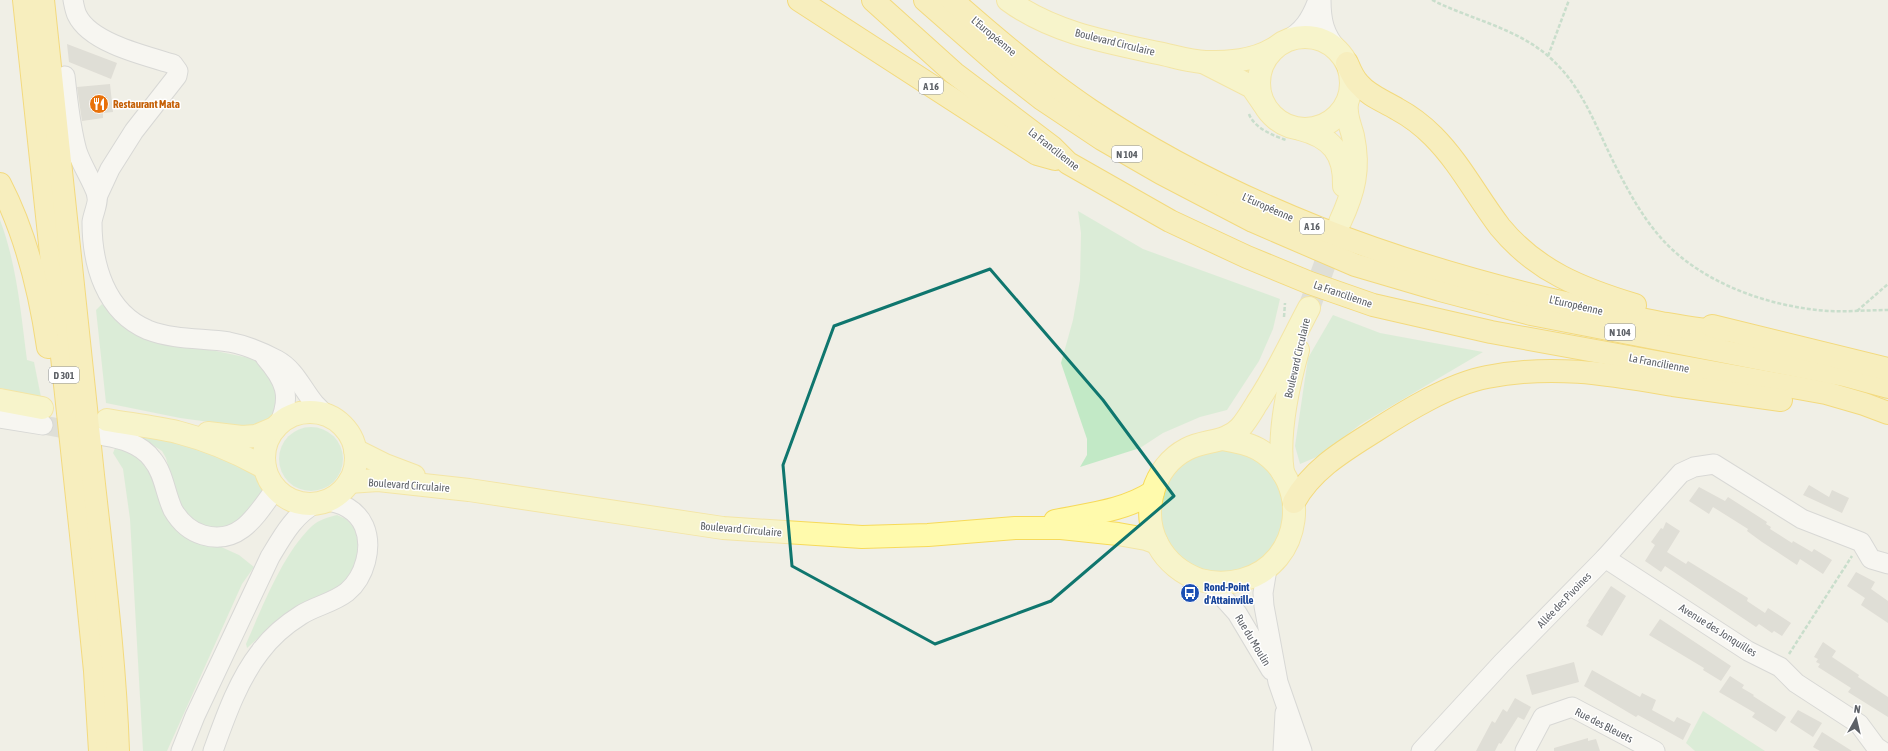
<svg xmlns="http://www.w3.org/2000/svg" width="1888" height="751" font-family="'Asap Condensed',sans-serif">
	<rect width="100%" height="100%" fill="#f0efe6"/>
	<g fill="#c2e9c6">
		<path d="M1078,211L1143,249L1280,299L1273,329L1259,361L1227,410L1200,417L1163,433L1140,448L1080,467L1087,455V439L1061,363L1073,320L1080,280L1081,233Z"/>
		<path d="M0,220C17,265 21,314 27,360L34,362L41,397L0,388Z"/>
		<path d="M102,304L123,326L157,343L216,351L254,359L266,367L279,391L276,412L267,422L254,428L180,418L106,403L96,310Z"/>
		<path d="M1333,315L1380,333L1483,352L1361,424L1319,456L1300,464L1295,446L1308,358Z"/>
		<path d="M107,426L191,446L216,455L247,470L255,476L260,482L263,489L261,497L240,523L217,529L195,523L178,504L166,458L162,451L145,440Z"/>
		<circle cx="311" cy="459" r="32"/>
		<path d="M116,446L146,458L160,500L219,546L239,555L254,567L242,584L167,751H143L130,519L123,469L113,453Z"/>
		<circle cx="1223" cy="512" r="62"/>
		<path d="M337,515L346,519L355,529L358,544L357,559L350,573L341,585L290,610L247,648L246,644C262,608 283,553 312,526C318,520 329,517 337,515Z"/>
		<path d="M1703,711L1765,751H1695L1686,743Z"/>
	</g>
	<g fill="#cbc9c3">
		<path d="M67,44L117,63L111,79L69,62Z"/>
		<path d="M110,84L113,112L103,113V118L82,121L77,87Z"/>
		<path d="M1809,485L1829,497L1832,490L1849,498L1842,513L1803,495Z"/>
		<path d="M1699,487L1725,501L1728,497L1767,522L1766,524L1771,527L1770,529L1792,543L1793,541L1812,552L1814,549L1832,560L1823,574L1800,559L1797,565L1762,542L1747,531L1748,529L1713,507L1709,514L1689,501Z"/>
		<path d="M1666,522L1680,531L1667,552L1686,564L1688,561L1714,577L1748,598L1747,601L1765,613L1768,608L1791,623L1782,636L1774,631L1772,633L1759,624L1756,627L1665,566L1661,572L1645,561L1655,545L1651,542L1661,528L1663,529Z"/>
		<path d="M1856,572L1875,582L1871,589L1888,601V623L1861,605L1865,598L1847,586Z"/>
		<path d="M1611,586L1626,596L1602,636L1586,626L1589,622L1588,621Z"/>
		<path d="M1660,619L1731,666L1721,681L1703,670L1704,668L1649,635Z"/>
		<path d="M1823,642L1836,651L1832,657L1859,675L1858,677L1888,697V717L1848,692L1851,688L1818,667L1820,664L1816,662L1818,659L1814,657Z"/>
		<path d="M1574,662L1579,682L1532,695L1526,675Z"/>
		<path d="M1592,670L1640,697L1642,693L1656,700L1652,710L1674,722L1677,717L1691,724L1683,740L1638,715L1636,717L1584,686Z"/>
		<path d="M1730,676L1744,685L1742,688L1754,695L1753,696L1786,717L1776,732L1752,717L1755,713L1719,692Z"/>
		<path d="M1515,698L1531,707L1524,720L1518,717L1501,744L1499,743L1495,751H1476L1492,721L1495,723L1503,709L1507,712Z"/>
		<path d="M1798,710L1822,723L1813,737L1790,722Z"/>
		<path d="M1822,732L1852,751H1820L1813,747Z"/>
		<path d="M1588,738V741L1596,739L1600,751H1554V748Z"/>
	</g>
	<g fill="none" stroke-linecap="round" stroke-linejoin="round">
		<path stroke="#cbccc6" stroke-width="19" stroke-dasharray="19 10" stroke-linecap="butt" d="M43,425L83,432"/>
		<path stroke="#cbccc6" stroke-width="22" stroke-dasharray="22 11" stroke-linecap="butt" d="M1309,308L1335,236"/>
		<g stroke="#babdc2" stroke-width="21">
			<g id="minor">
				<path d="M73,0C74,5 75,11 77,15C90,43 146,56 173,64L178,71L177,76L134,131L110,169L97,197"/>
				<path d="M1321,0C1321,20 1324,35 1338,50"/>
				<path d="M1285,41C1303,32 1311,19 1318,0"/>
				<path d="M65,76C68,101 70,126 77,151C82,166 92,180 97,195C99,202 93,214 92,222C92,264 105,312 148,330C174,340 202,338 229,342C245,345 262,352 277,360C301,373 306,403 329,416"/>
				<path d="M265,357C285,380 292,396 279,424"/>
				<path d="M0,418L43,425"/>
				<path d="M104,436C122,439 141,444 152,459C164,473 165,493 173,510C180,522 189,531 203,535C240,546 257,514 276,488"/>
				<path d="M1605,558L1748,651L1780,667L1796,683L1859,724L1876,747L1882,751"/>
				<path d="M1267,569L1263,593L1264,606L1278,682L1302,751"/>
				<path d="M1210,583L1237,613L1271,670"/>
				<path d="M181,751L195,716L270,557C282,537 295,513 317,503"/>
				<path d="M213,751C225,718 238,680 260,652C271,637 285,625 301,615C315,606 333,603 347,592C365,577 373,547 364,526C357,510 341,502 325,501"/>
				<path d="M1283,751L1285,713"/>
				<path d="M1421,751L1502,663L1605,558L1681,473L1694,467L1714,464L1802,519L1861,542L1871,559L1888,564"/>
				<path d="M1525,751L1543,717L1572,707L1655,751"/>
			</g>
		</g>
		<g stroke="#f7da59" stroke-width="24">
			<g id="major">
				<path d="M1008,0C1051,32 1106,42 1158,53C1173,56 1191,62 1206,62C1229,62 1253,61 1273,49"/>
				<circle cx="1305" cy="83" r="46"/>
				<path d="M1205,63L1252,87L1263,103"/>
				<path d="M1300,129C1331,137 1345,153 1344,186"/>
				<path d="M1340,222C1354,192 1360,169 1353,136C1350,124 1345,115 1347,103"/>
				<path d="M0,400L42,408"/>
				<circle cx="310" cy="458" r="46"/>
				<path d="M107,420C130,424 154,427 177,432C208,440 237,452 265,468"/>
				<path d="M208,433L242,437L256,436L275,428"/>
				<path d="M1222,439C1234,441 1247,443 1258,449C1313,480 1303,564 1242,580C1227,584 1215,584 1200,580C1183,574 1167,562 1158,545C1141,513 1152,467 1187,449C1204,440 1226,443 1240,428C1247,420 1252,411 1257,403C1277,373 1292,340 1309,308"/>
				<path d="M355,450L385,465L414,476"/>
				<path d="M1283,473C1277,435 1288,386 1298,350"/>
				<path d="M349,482L378,480L469,490L723,528L862,537L928,535L1015,528H1061L1118,534L1146,539L1157,543"/>
				<path d="M1055,521C1088,514 1124,511 1153,492"/>
			</g>
		</g>
		<g stroke="#f6c100" stroke-width="24">
			<g id="highway">
				<path d="M24,0L87,591L95,671L100,751"/>
				<path d="M43,0C59,159 76,317 93,475C103,567 115,659 118,751"/>
				<path d="M799,0L1037,154L1055,159"/>
				<path d="M873,0L954,73L1052,147L1068,163L1170,221L1247,257L1310,283L1373,305L1491,332L1826,393L1864,404L1888,413"/>
				<path d="M925,0L1006,71L1042,99L1102,139L1161,173L1253,221L1355,265L1440,290L1531,314L1844,375L1888,387"/>
				<path d="M952,0C996,39 1041,77 1090,110C1234,206 1397,264 1565,303C1597,310 1629,317 1661,323C1683,327 1703,331 1725,331"/>
				<path d="M1347,63C1350,70 1353,78 1359,84C1369,96 1384,101 1397,109C1410,116 1423,126 1433,136C1460,163 1477,197 1500,227C1536,271 1582,289 1635,305"/>
				<path d="M0,184C26,234 40,292 48,347"/>
				<path d="M1712,326L1888,369"/>
				<path d="M1294,502C1312,469 1345,450 1375,431C1406,411 1450,384 1487,377C1553,364 1608,374 1673,385C1709,390 1745,395 1781,400"/>
			</g>
		</g>
		<g stroke="#9acaad" stroke-width="2.5" stroke-dasharray="4 2" stroke-linecap="butt">
			<path d="M1432,0C1470,19 1516,28 1548,56C1582,85 1595,125 1614,163C1630,195 1648,228 1675,252C1716,288 1774,307 1828,311C1848,312 1868,310 1888,310"/>
			<path d="M1548,56L1569,0"/>
			<path d="M1249,114C1254,128 1274,136 1286,140"/>
			<path d="M1857,311L1888,284"/>
			<path d="M1284,317L1285,303"/>
			<path d="M1789,654L1852,556"/>
		</g>
		<use href="#minor" stroke="#fff" stroke-width="19"/>
		<use href="#major" stroke="#fffaac" stroke-width="22"/>
		<use href="#highway" stroke="#ffed8e" stroke-width="22"/>
	</g>
	<path d="M0 0H1888V751H0ZM990,269L1103,400L1174,496L1051,601L935,644L792,566L783,465L834,326Z" fill="#f0efe6" fill-opacity=".55" fill-rule="evenodd"/>
	<path fill="none" stroke="#0f766e" stroke-width="3" stroke-linejoin="round" d="M990,269L1103,400L1174,496L1051,601L935,644L792,566L783,465L834,326Z"/>
	<defs>
		<g id="restaurant-disc" transform="scale(1)"><circle r="9.5" fill="#e8710a" stroke="#fff"/><path d="M-5-6h1v4h1v-4h1v4h1v-4h1v5L-1.5 .5V6h-2V.5L-5-1ZM5-6V6H3V1.5H1.5Q1.5-4 5-6Z" fill="#fff"/></g>
		<g id="bus-disc" transform="scale(1)"><circle r="9.5" fill="#1a4fb4" stroke="#fff"/><path d="M-5-6H5V4H4V6H2V4H-2V6H-4V4H-5ZM-3.5-4V0h7V-4ZM-3.5 1.2v1.5H-2V1.2ZM2 1.2v1.5H3.5V1.2Z" fill="#fff"/></g>
	</defs>
	<g fill-rule="evenodd">
		<use href="#restaurant-disc" x="99" y="104"/>
		<use href="#bus-disc" x="1190" y="593"/>
	</g>
	<g text-anchor="middle" stroke-width="3" stroke-linejoin="round" paint-order="stroke">
		<g fill="#fff" stroke="#8e9095" stroke-width="1">
			<rect x="919" y="78" width="24" height="16" rx="3"/>
			<rect x="1112" y="146" width="30" height="16" rx="3"/>
			<rect x="1300" y="218" width="24" height="16" rx="3"/>
			<rect x="1605" y="324" width="30" height="16" rx="3"/>
			<rect x="49" y="367" width="30" height="16" rx="3"/>
		</g>
		<g font-size="10" font-weight="bold" fill="#5d6167">
			<text x="931" y="90">A 16</text>
			<text x="1127" y="158">N 104</text>
			<text x="1312" y="230">A 16</text>
			<text x="1620" y="336">N 104</text>
			<text x="64" y="379">D 301</text>
		</g>
		<g font-size="11" fill="#5d6167" stroke="#fff">
			<text transform="translate(994 36) rotate(40)" y="4">L'Européenne</text>
			<text transform="translate(1115 42) rotate(14)" y="4">Boulevard Circulaire</text>
			<text transform="translate(1054 149) rotate(38)" y="4">La Francilienne</text>
			<text transform="translate(1268 207) rotate(24)" y="4">L'Européenne</text>
			<text transform="translate(1343 294) rotate(19)" y="4">La Francilienne</text>
			<text transform="translate(1576 305) rotate(13)" y="4">L'Européenne</text>
			<text transform="translate(1297 358) rotate(-77)" y="4">Boulevard Circulaire</text>
			<text transform="translate(1659 363) rotate(11)" y="4">La Francilienne</text>
			<text transform="translate(409 485) rotate(4)" y="4">Boulevard Circulaire</text>
			<text transform="translate(741 529) rotate(5)" y="4">Boulevard Circulaire</text>
			<text transform="translate(1564 600) rotate(-46)" y="4">Allée des Pivoines</text>
			<text transform="translate(1718 630) rotate(32)" y="4">Avenue des Jonquilles</text>
			<text transform="translate(1253 640) rotate(59)" y="4">Rue du Moulin</text>
			<text transform="translate(1604 725) rotate(27)" y="4">Rue des Bleuets</text>
		</g>
		<g font-size="11" font-weight="bold" fill="#c56008" stroke="#fff" text-anchor="start">
			<text x="113" y="108">Restaurant Mata</text>
		</g>
		<g font-size="11" font-weight="bold" fill="#164399" stroke="#fff" text-anchor="start">
			<text x="1204" y="591">Rond-Point<tspan x="1204" dy="13">d'Attainville</tspan></text>
		</g>
	</g>
	<g transform="translate(1856 719) rotate(8)" stroke="#ffffff" stroke-width="3" paint-order="stroke">
	<path d="M0-3L7 15L0 10L-7 15Z" fill="#5d6167"/>
	<text y="-6" font-size="11" font-weight="bold" text-anchor="middle" fill="#5d6167">N</text>
	</g>
</svg>
